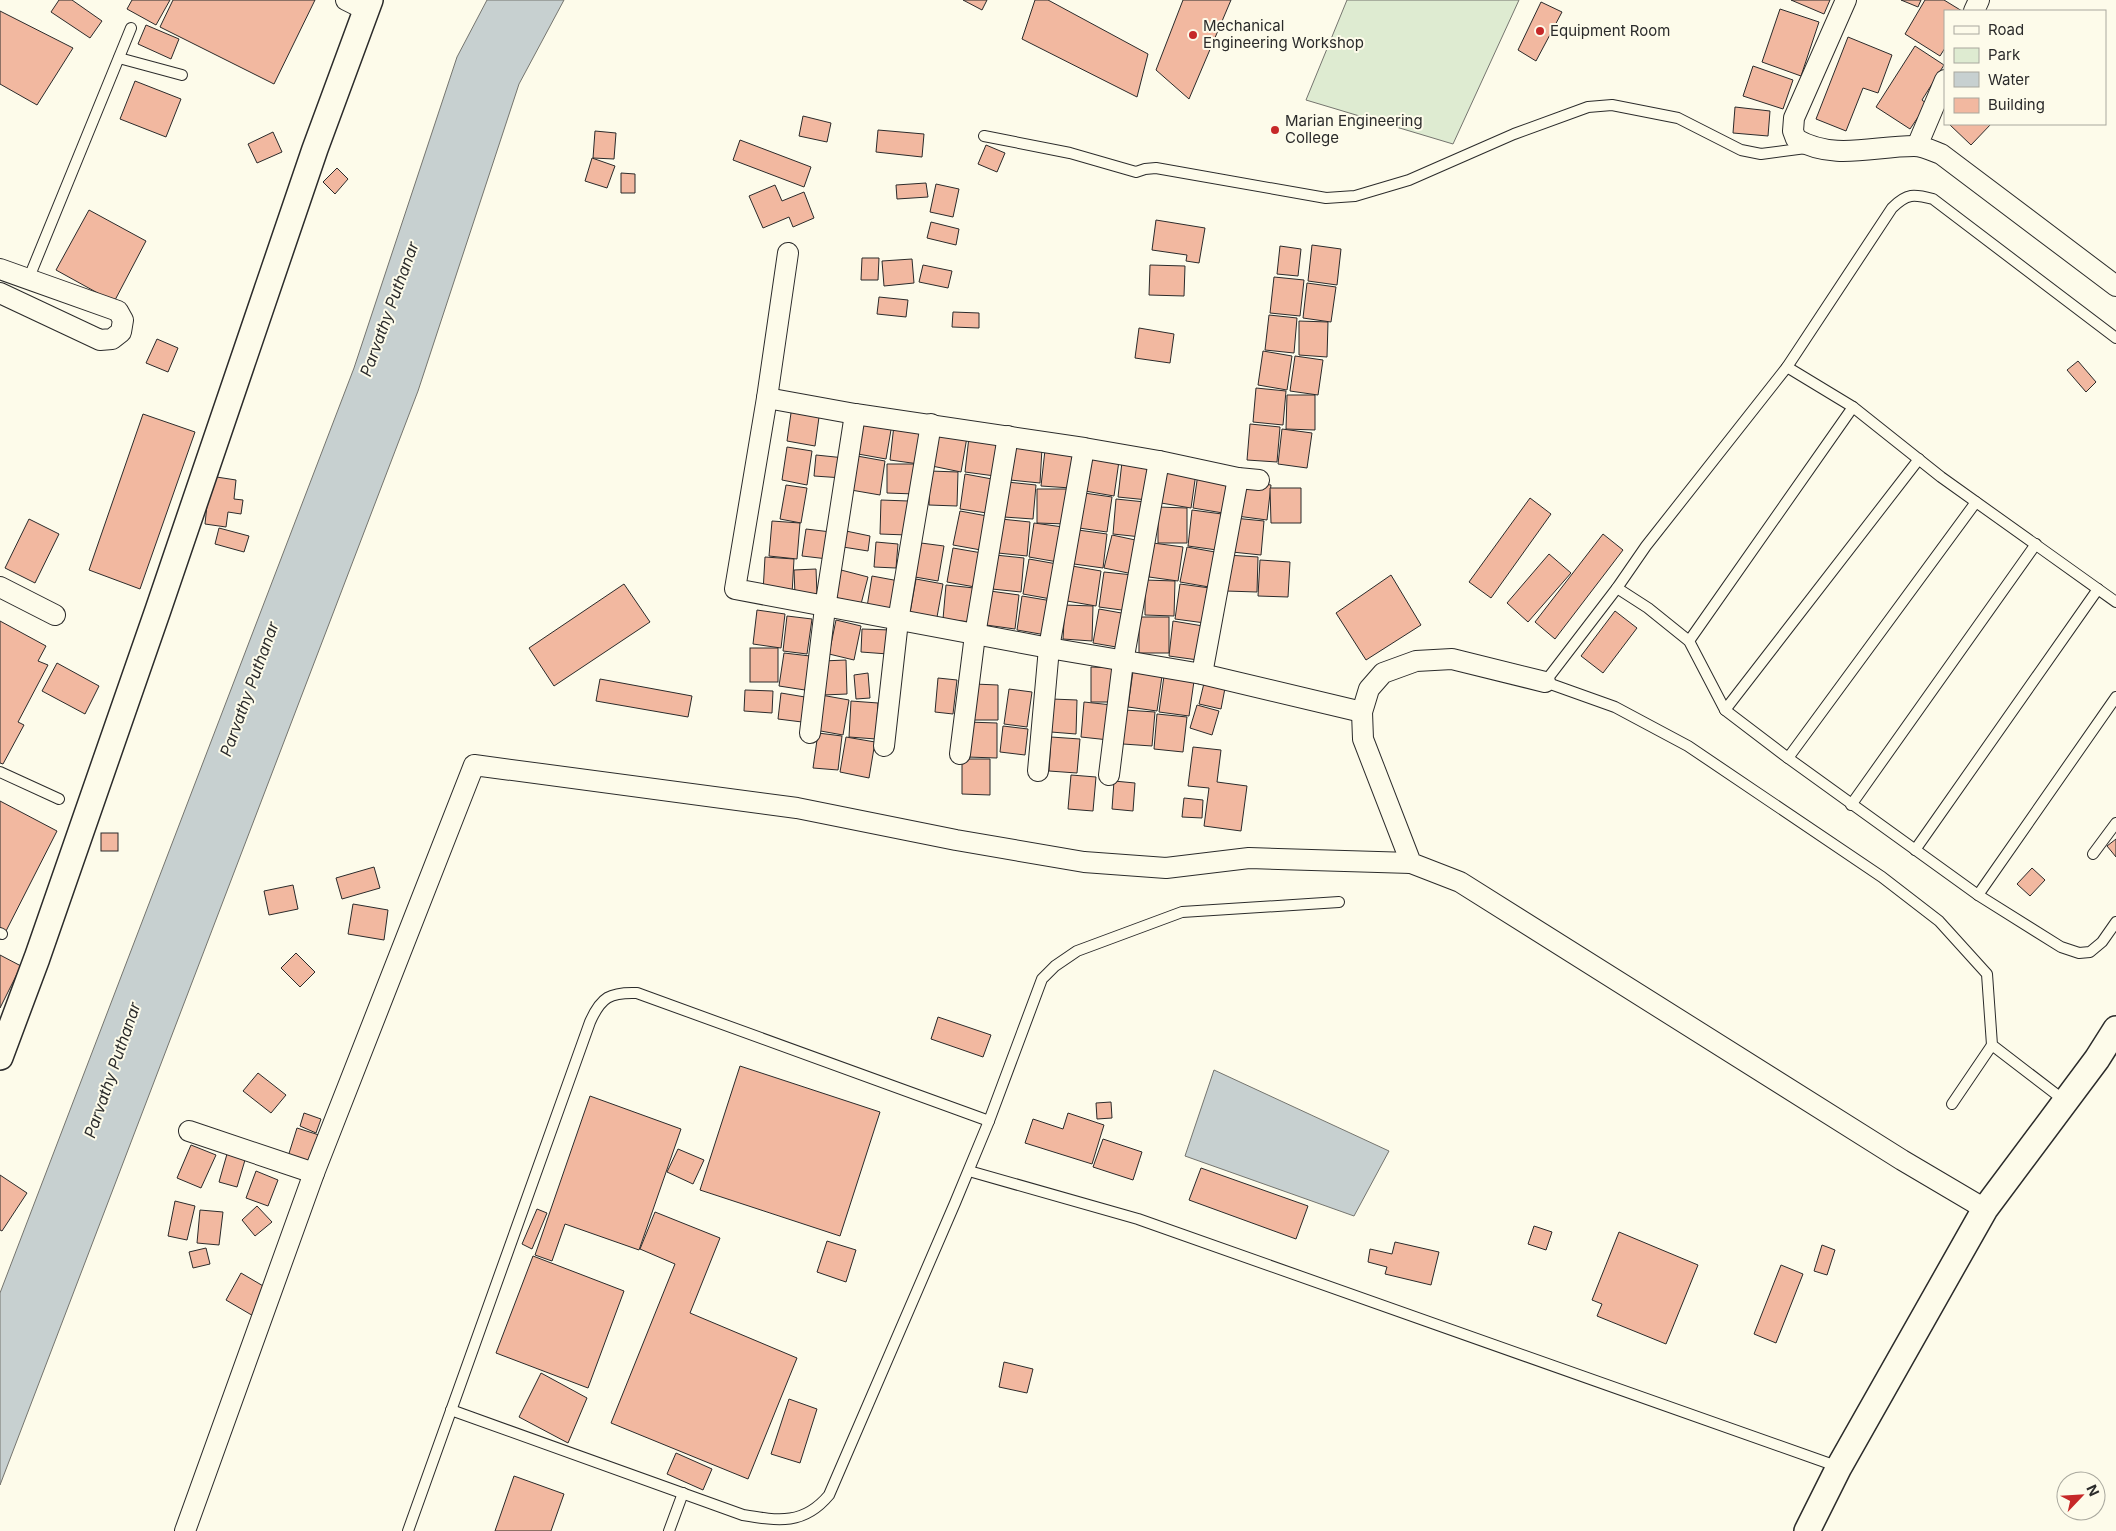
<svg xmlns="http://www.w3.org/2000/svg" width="2116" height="1531" font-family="Inter,sans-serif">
	<rect width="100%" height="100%" fill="#fdfbea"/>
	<path fill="#deebd1" stroke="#74746e" d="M1347,0H1519L1453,144L1306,100Z"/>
	<g fill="#c7d0d0" stroke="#74746e">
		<path d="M487,0H564L519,84L418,391L0,1485V1293L354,368L457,57Z"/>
		<path d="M1214,1070L1389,1151L1354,1216L1185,1156Z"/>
	</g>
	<g fill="#f2b8a0" stroke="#2b2b2b">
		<path d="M59,0H72L102,21L90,38L51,12Z"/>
		<path d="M132,0H170L156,25L127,9Z"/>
		<path d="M173,0H315L274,84L160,27Z"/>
		<path d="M963,0H987L982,10Z"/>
		<path d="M1035,0H1048L1148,54L1137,97L1022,39Z"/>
		<path d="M1183,0H1231L1189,99L1156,70Z"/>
		<path d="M1791,0H1830L1824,14Z"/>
		<path d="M1901,0H1921L1918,7Z"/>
		<path d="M1925,0H1944L1962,11H1945V48L1940,56L1905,34Z"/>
		<path d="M1541,2L1562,12L1536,61L1518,50Z"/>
		<path d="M1780,9L1819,22L1801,76L1762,62Z"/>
		<path d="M0,11L73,48L37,105L0,84Z"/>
		<path d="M146,25L179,39L171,59L138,44Z"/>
		<path d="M1848,37L1892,55L1878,93L1863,88L1846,131L1816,119Z"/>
		<path d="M1915,46L1944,65L1922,100L1927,104L1910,129L1876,107Z"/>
		<path d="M1753,66L1793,80L1783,109L1743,96Z"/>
		<path d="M135,81L181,99L166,137L120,119Z"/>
		<path d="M1735,107L1770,111L1768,136L1733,133Z"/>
		<path d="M803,116L831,123L827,142L799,136Z"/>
		<path d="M1949,124H1991L1971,145Z"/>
		<path d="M878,130L924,134L922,157L876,152Z"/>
		<path d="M595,131L616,133L614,159L593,158Z"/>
		<path d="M273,132L282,152L257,163L248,144Z"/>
		<path d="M740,140L811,167L804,187L733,160Z"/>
		<path d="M986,145L1005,153L997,172L978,164Z"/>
		<path d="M592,158L615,166L607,188L585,181Z"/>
		<path d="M337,168L348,179L335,194L323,182Z"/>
		<path d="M621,173L635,174V193H621Z"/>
		<path d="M926,183L928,197L897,199L896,185Z"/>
		<path d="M936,184L959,189L953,217L930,212Z"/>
		<path d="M775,185L782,201L804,192L814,218L793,227L789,217L763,228L749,196Z"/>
		<path d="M89,210L146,241L114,302L56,270Z"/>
		<path d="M1156,220L1205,228L1199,263L1186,261L1187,255L1152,250Z"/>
		<path d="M931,222L959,229L956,245L927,238Z"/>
		<path d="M1312,245L1341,249L1337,285L1308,281Z"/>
		<path d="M1280,246L1301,249L1298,276L1277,274Z"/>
		<path d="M862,258H879L878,280H861Z"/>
		<path d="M912,259L914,283L884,286L882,261Z"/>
		<path d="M923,265L952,271L948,288L919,282Z"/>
		<path d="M1150,265L1185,266L1184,296L1149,295Z"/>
		<path d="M1274,277L1304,280L1300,316L1270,313Z"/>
		<path d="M1307,283L1336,287L1331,322L1303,318Z"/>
		<path d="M879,297L908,300L906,317L877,314Z"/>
		<path d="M953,312L979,313V328L952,327Z"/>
		<path d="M1269,315L1297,318L1294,353L1265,350Z"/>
		<path d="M1299,321L1328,322L1327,357L1299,355Z"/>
		<path d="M1139,328L1174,334L1170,363L1135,358Z"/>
		<path d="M157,339L178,348L168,372L146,363Z"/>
		<path d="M1263,351L1292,356L1287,390L1258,385Z"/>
		<path d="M1295,356L1323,360L1318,395L1290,391Z"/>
		<path d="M2078,361L2096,382L2086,392L2067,370Z"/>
		<path d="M1256,388L1286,391L1283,425L1253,422Z"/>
		<path d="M1287,395H1315V430L1286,429Z"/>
		<path d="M792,406L820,410L815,446L787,441Z"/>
		<path d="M143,414L195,432L140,589L89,570Z"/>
		<path d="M863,419L892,424L886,459L858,454Z"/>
		<path d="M1250,424L1280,427L1277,462L1247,460Z"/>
		<path d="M894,425L923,428L919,464L890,460Z"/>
		<path d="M1282,429L1312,433L1307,468L1278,464Z"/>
		<path d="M939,431L967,437L961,472L932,466Z"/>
		<path d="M969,437L999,440L995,476L965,472Z"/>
		<path d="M1012,445L1042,448L1040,483L1010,480Z"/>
		<path d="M787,447L812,451L807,485L782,480Z"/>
		<path d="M1045,450L1075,453L1071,488L1041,486Z"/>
		<path d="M816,455L845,458L843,478L814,476Z"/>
		<path d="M857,456L885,461L880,495L851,490Z"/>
		<path d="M1090,456L1119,461L1114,496L1085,491Z"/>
		<path d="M1122,462L1152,465L1148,500L1118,497Z"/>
		<path d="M887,464H915V494L887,493Z"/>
		<path d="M1165,468L1196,473L1191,508L1161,503Z"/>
		<path d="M930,471L958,472L957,506L929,505Z"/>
		<path d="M965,474L992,479L987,513L960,509Z"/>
		<path d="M1198,474L1228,478L1223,513L1193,508Z"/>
		<path d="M210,476L236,480L234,499L243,500L241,514L228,512L226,527L205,524Z"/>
		<path d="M1241,481L1271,485L1267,520L1237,516Z"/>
		<path d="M1007,482L1036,485L1033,519L1004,517Z"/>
		<path d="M786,485L807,488L801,523L780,519Z"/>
		<path d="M1270,488H1301V523H1271Z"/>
		<path d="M1037,489H1067V524L1037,523Z"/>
		<path d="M1084,493L1112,497L1107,532L1079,528Z"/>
		<path d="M1530,498L1551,514L1491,598L1469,582Z"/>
		<path d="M1116,499L1145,502L1141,537L1113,534Z"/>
		<path d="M881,500L908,501L907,535L880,534Z"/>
		<path d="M1158,507L1187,508V543H1158Z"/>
		<path d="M1192,510L1222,514L1217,550L1188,546Z"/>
		<path d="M960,511L987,516L981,550L953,545Z"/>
		<path d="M1234,518L1264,521L1261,555L1232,552Z"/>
		<path d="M29,519L59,534L35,583L5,568Z"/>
		<path d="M1001,519L1030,522L1027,556L998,553Z"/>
		<path d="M772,521L800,523L797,559L769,556Z"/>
		<path d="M1034,523L1063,527L1058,562L1029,557Z"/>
		<path d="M219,528L249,536L244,552L215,544Z"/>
		<path d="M806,529L831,532L828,559L802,556Z"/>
		<path d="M1078,530L1107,534L1103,568L1074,564Z"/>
		<path d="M846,531L870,536L868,551L843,547Z"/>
		<path d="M1603,534L1623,550L1555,639L1535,622Z"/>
		<path d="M1112,535L1140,541L1133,574L1104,568Z"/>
		<path d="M876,542L898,544L896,568L874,567Z"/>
		<path d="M921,543L944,546L938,581L915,577Z"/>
		<path d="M1153,543L1183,547L1178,581L1149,577Z"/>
		<path d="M1187,547L1215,552L1209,587L1180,582Z"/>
		<path d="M953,548L982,553L975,587L947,582Z"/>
		<path d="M1549,554L1571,573L1528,622L1507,603Z"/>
		<path d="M995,555L1024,558L1021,592L992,589Z"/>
		<path d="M1227,555L1258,557L1257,592L1226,591Z"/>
		<path d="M765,557L794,559L792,594L763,592Z"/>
		<path d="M1029,559L1057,564L1051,599L1023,594Z"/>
		<path d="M1260,560L1290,562L1288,597L1258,596Z"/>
		<path d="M1072,566L1101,571L1096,606L1067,601Z"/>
		<path d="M816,569L817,595H795L794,570Z"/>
		<path d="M841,570L868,577L861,604L834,597Z"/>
		<path d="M1104,572L1133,575L1129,611L1099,607Z"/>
		<path d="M1391,575L1421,625L1366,660L1336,613Z"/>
		<path d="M872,576L899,581L893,611L867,607Z"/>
		<path d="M916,579L943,584L937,617L910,613Z"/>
		<path d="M1145,580L1175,581L1174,616L1145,615Z"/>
		<path d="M624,584L650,622L554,686L529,648Z"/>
		<path d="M1180,584L1210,588L1205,623L1175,619Z"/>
		<path d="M946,585L974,588L971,622L943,619Z"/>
		<path d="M990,591L1019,595L1015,629L986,625Z"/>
		<path d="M1022,596L1052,601L1046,635L1017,630Z"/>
		<path d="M1065,605L1093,606L1092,641L1063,639Z"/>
		<path d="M1099,609L1127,614L1122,648L1093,643Z"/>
		<path d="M757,610L785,614L781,648L753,644Z"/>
		<path d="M1615,611L1637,628L1603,673L1581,656Z"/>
		<path d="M787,616L812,619L807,654L783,651Z"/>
		<rect x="1139" y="617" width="30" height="36"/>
		<path d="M836,620L861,626L854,660L829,654Z"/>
		<path d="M0,621L46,646L38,661L48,665L18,722L24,725L3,764L0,763Z"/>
		<path d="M1173,621L1203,626L1198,660L1169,656Z"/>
		<path d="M862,629L890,630L888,654L861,652Z"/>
		<rect x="750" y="648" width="28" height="34"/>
		<path d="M784,653L810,656L805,690L779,686Z"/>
		<path d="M846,660L847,694L823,695L822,661Z"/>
		<path d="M57,663L99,686L85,714L42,691Z"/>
		<path d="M1091,667L1117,668L1116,702H1091Z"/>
		<path d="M1133,671L1162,676L1157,711L1128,707Z"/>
		<path d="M868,673L870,698L856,699L854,675Z"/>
		<path d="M1164,676L1194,681L1189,716L1159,712Z"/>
		<path d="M938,678L957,680L953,714L935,712Z"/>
		<path d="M600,679L692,696L688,717L596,701Z"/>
		<path d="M1205,679L1226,683L1221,709L1199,704Z"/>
		<path d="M974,684L998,685V720H973Z"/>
		<path d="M1009,689L1032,692L1027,727L1004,724Z"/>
		<path d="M745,690L773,691L772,713L744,711Z"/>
		<path d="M781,693L805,697L802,722L778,719Z"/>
		<path d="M821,695L849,700L843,735L815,730Z"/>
		<path d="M1052,699L1077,700L1076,734L1051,732Z"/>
		<path d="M851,701L878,703L876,739L849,737Z"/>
		<path d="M1084,702L1112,705L1109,740L1081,737Z"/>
		<path d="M1197,705L1219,711L1212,735L1190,728Z"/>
		<path d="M1125,710L1155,712L1152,746L1123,744Z"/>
		<path d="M1157,714L1187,717L1183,752L1154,749Z"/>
		<path d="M967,722L997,723V758L967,757Z"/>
		<path d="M1003,726L1028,729L1025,755L1000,752Z"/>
		<path d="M818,733L842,736L838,770L813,768Z"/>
		<path d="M846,737L875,742L869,778L840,772Z"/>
		<path d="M1051,737L1080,739L1077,773L1049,771Z"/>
		<path d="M1193,747L1221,750L1217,782L1247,786L1241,831L1204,826L1209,788L1188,786Z"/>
		<path d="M962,759H990V795L962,794Z"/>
		<path d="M1071,775L1096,777L1093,811L1068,809Z"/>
		<path d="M1114,781L1135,783L1133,811L1112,809Z"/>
		<path d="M1184,798L1203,800L1202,818L1182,817Z"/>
		<path d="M0,801L57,831L5,933L0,931Z"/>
		<rect x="101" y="833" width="17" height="18"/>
		<path d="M2116,839V857L2107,846Z"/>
		<path d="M374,867L380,888L342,899L336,878Z"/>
		<path d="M2032,868L2045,880L2030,896L2017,884Z"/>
		<path d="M293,885L298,909L269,915L264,891Z"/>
		<path d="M353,904L388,910L384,940L348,934Z"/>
		<path d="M296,953L315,972L300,987L281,968Z"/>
		<path d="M0,955L21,966L0,1008Z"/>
		<path d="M938,1017L991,1035L983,1057L931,1039Z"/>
		<path d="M740,1066L880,1112L840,1236L700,1190Z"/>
		<path d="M258,1073L286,1095L271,1113L243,1091Z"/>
		<path d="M590,1096L681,1129L639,1250L565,1224L552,1261L535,1255Z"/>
		<path d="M1111,1102L1112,1118L1097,1119L1096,1103Z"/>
		<path d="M304,1113L321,1119L316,1133L300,1126Z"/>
		<path d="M1068,1113L1104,1125L1092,1164L1025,1143L1033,1119L1063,1129Z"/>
		<path d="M297,1128L319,1135L308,1170L286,1163Z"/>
		<path d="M1103,1139L1142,1152L1133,1180L1093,1167Z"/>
		<path d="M191,1145L216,1155L201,1188L177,1178Z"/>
		<path d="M678,1149L704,1160L693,1184L667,1172Z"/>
		<path d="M227,1154L245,1160L237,1187L219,1182Z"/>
		<path d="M1201,1168L1308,1206L1296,1239L1189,1200Z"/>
		<path d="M256,1171L278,1180L268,1206L246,1198Z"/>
		<path d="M0,1175L27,1193L2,1231L0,1230Z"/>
		<path d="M175,1201L195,1206L187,1240L168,1236Z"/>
		<path d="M257,1206L272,1222L255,1236L242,1220Z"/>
		<path d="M537,1209L547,1213L532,1249L522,1244Z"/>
		<path d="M200,1210L223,1212L219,1245L197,1243Z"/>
		<path d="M655,1212L720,1238L690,1313L797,1358L748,1479L611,1423L675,1264L640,1249Z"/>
		<path d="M1534,1226L1552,1232L1546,1250L1528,1244Z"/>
		<path d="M1619,1232L1698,1265L1666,1344L1597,1316L1602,1304L1592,1300Z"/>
		<path d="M827,1241L856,1250L846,1282L817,1272Z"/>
		<path d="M1395,1242L1439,1252L1431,1285L1385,1274L1387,1267L1368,1262L1370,1249L1392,1254Z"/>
		<path d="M1822,1245L1835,1250L1827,1275L1814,1271Z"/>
		<path d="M206,1248L210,1264L193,1268L189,1252Z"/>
		<path d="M533,1256L624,1291L588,1388L496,1353Z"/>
		<path d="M1781,1265L1803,1274L1776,1343L1754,1334Z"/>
		<path d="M241,1273L270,1290L255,1317L226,1300Z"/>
		<path d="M1004,1362L1033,1369L1027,1393L999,1387Z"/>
		<path d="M541,1373L587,1398L568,1443L519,1417Z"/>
		<path d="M789,1399L817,1409L800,1463L771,1454Z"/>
		<path d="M676,1453L712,1469L703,1490L667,1474Z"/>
		<path d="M514,1476L564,1494L551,1531H495Z"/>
	</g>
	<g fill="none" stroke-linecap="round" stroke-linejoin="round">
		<g stroke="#2b2b2b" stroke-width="12">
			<g id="service">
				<path d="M119,58L182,75"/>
				<path d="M984,136L1070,153L1136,172L1145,169L1156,168L1326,198L1355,196L1409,180L1514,134L1588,107L1612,105L1678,118L1741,150L1761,154L1806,148"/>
				<path d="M28,280L131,28"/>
				<path d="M1787,367L1892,208C1907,193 1914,194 1933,199L2116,338"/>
				<path d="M1617,588L1648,608L1689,641L1725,710L1788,758L1978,895L2061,947L2079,953L2090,952L2102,942L2116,922"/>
				<path d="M1689,641L1853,407"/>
				<path d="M1725,710L1919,459"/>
				<path d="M1788,758L1976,502"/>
				<path d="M0,772L59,799"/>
				<path d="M1851,805L2036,544"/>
				<path d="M1915,850L2098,589"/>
				<path d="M2093,854L2116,823"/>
				<path d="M1978,895L2116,697"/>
				<path d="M0,933L2,934"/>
				<path d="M2065,1101L1992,1045L1987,974L1939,921L1882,877L1688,746L1615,707L1545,682L1617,588L1646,546L1787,367L1853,407L1941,477L2116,602"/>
				<path d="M1952,1104L1992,1045"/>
				<path d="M969,1171L1138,1219L1839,1467"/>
				<path d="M451,1410L743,1515C779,1521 804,1525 829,1495L955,1203L989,1121L1042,979L1055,966L1077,951L1182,912L1339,902"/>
				<path d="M408,1531L590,1022C601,997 610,992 637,993L989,1121"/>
				<path d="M669,1531L683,1493"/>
			</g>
		</g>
		<g stroke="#2b2b2b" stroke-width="22">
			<g id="minor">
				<path d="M346,0L366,10"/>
				<path d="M1846,0L1794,118L1793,131L1796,139C1834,161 1873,146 1914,146C1923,146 1933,151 1941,154L2116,286"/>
				<path d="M1974,11L1979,0"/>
				<path d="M1917,146L1945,80"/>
				<path d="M788,253L767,398L735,589L1049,648L1202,674L1362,712"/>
				<path d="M0,269L118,311L123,320L121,332L112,339L100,340L0,293"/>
				<path d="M767,398L855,414L1084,448L1159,461L1238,478L1259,480"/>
				<path d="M0,587L55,615"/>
				<path d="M1202,674L1238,478"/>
				<path d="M1545,682L1452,659L1416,661L1383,673L1369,689L1362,712L1363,739L1411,863L1460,882L1902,1160L1985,1209"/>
				<path d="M810,733L825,608L855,414"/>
				<path d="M884,746L898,621L931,424"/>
				<path d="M960,754L975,635L1008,436"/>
				<path d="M1038,771L1049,648L1084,448"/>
				<path d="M1109,775L1123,662L1159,461"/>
				<path d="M189,1131L314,1173"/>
				<path d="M185,1531L314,1173L474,765L797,808L956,840L1084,862L1166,868L1249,858L1411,863"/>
			</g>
		</g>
		<g stroke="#2b2b2b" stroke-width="28">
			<g id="tertiary">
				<path d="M0,1057L37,958L158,610L315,149L370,0"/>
				<path d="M1807,1531L1839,1467L1985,1209L2097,1059L2116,1029"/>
			</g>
		</g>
		<use href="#service" stroke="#fdfbea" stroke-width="10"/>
		<use href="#minor" stroke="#fdfbea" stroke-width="20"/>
		<use href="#tertiary" stroke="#fdfbea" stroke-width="25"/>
	</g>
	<g fill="#c62828" stroke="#fdfbea" stroke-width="2">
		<circle cx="1540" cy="31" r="5"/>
		<circle cx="1193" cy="35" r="5"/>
		<circle cx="1275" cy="130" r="5"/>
	</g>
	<g text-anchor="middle" stroke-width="4" stroke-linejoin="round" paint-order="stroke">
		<g font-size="15" fill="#2b2b2b" stroke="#fdfbea" text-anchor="start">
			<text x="1203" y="31">Mechanical<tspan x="1203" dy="17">Engineering Workshop</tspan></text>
			<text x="1550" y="36">Equipment Room</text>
			<text x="1285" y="126">Marian Engineering<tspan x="1285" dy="17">College</tspan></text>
		</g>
		<g font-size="16" font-style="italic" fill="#2b2b2b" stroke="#fdfbea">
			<text transform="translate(389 309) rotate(-70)" y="6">Parvathy Puthanar</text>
			<text transform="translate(249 689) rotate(-70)" y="6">Parvathy Puthanar</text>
			<text transform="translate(112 1070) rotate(-71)" y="6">Parvathy Puthanar</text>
		</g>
	</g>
	<rect x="1944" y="10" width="162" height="115" fill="#fdfbea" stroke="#a9a89e"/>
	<rect x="1954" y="26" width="25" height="8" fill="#fdfbea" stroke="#a9a89e"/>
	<text x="1988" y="35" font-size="15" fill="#2b2b2b">Road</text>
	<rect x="1954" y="48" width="25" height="15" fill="#deebd1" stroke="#a9a89e"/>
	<text x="1988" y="60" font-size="15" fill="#2b2b2b">Park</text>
	<rect x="1954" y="72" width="25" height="15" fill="#c7d0d0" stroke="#a9a89e"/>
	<text x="1988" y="85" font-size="15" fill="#2b2b2b">Water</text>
	<rect x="1954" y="98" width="25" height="15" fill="#f2b8a0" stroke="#a9a89e"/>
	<text x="1988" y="110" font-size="15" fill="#2b2b2b">Building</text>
	<g transform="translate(2081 1496) rotate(65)"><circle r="24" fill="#fdfbea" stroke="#a9a89e"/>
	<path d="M0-4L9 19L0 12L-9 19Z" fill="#c62828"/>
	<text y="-8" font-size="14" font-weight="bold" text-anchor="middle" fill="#2b2b2b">N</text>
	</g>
</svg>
